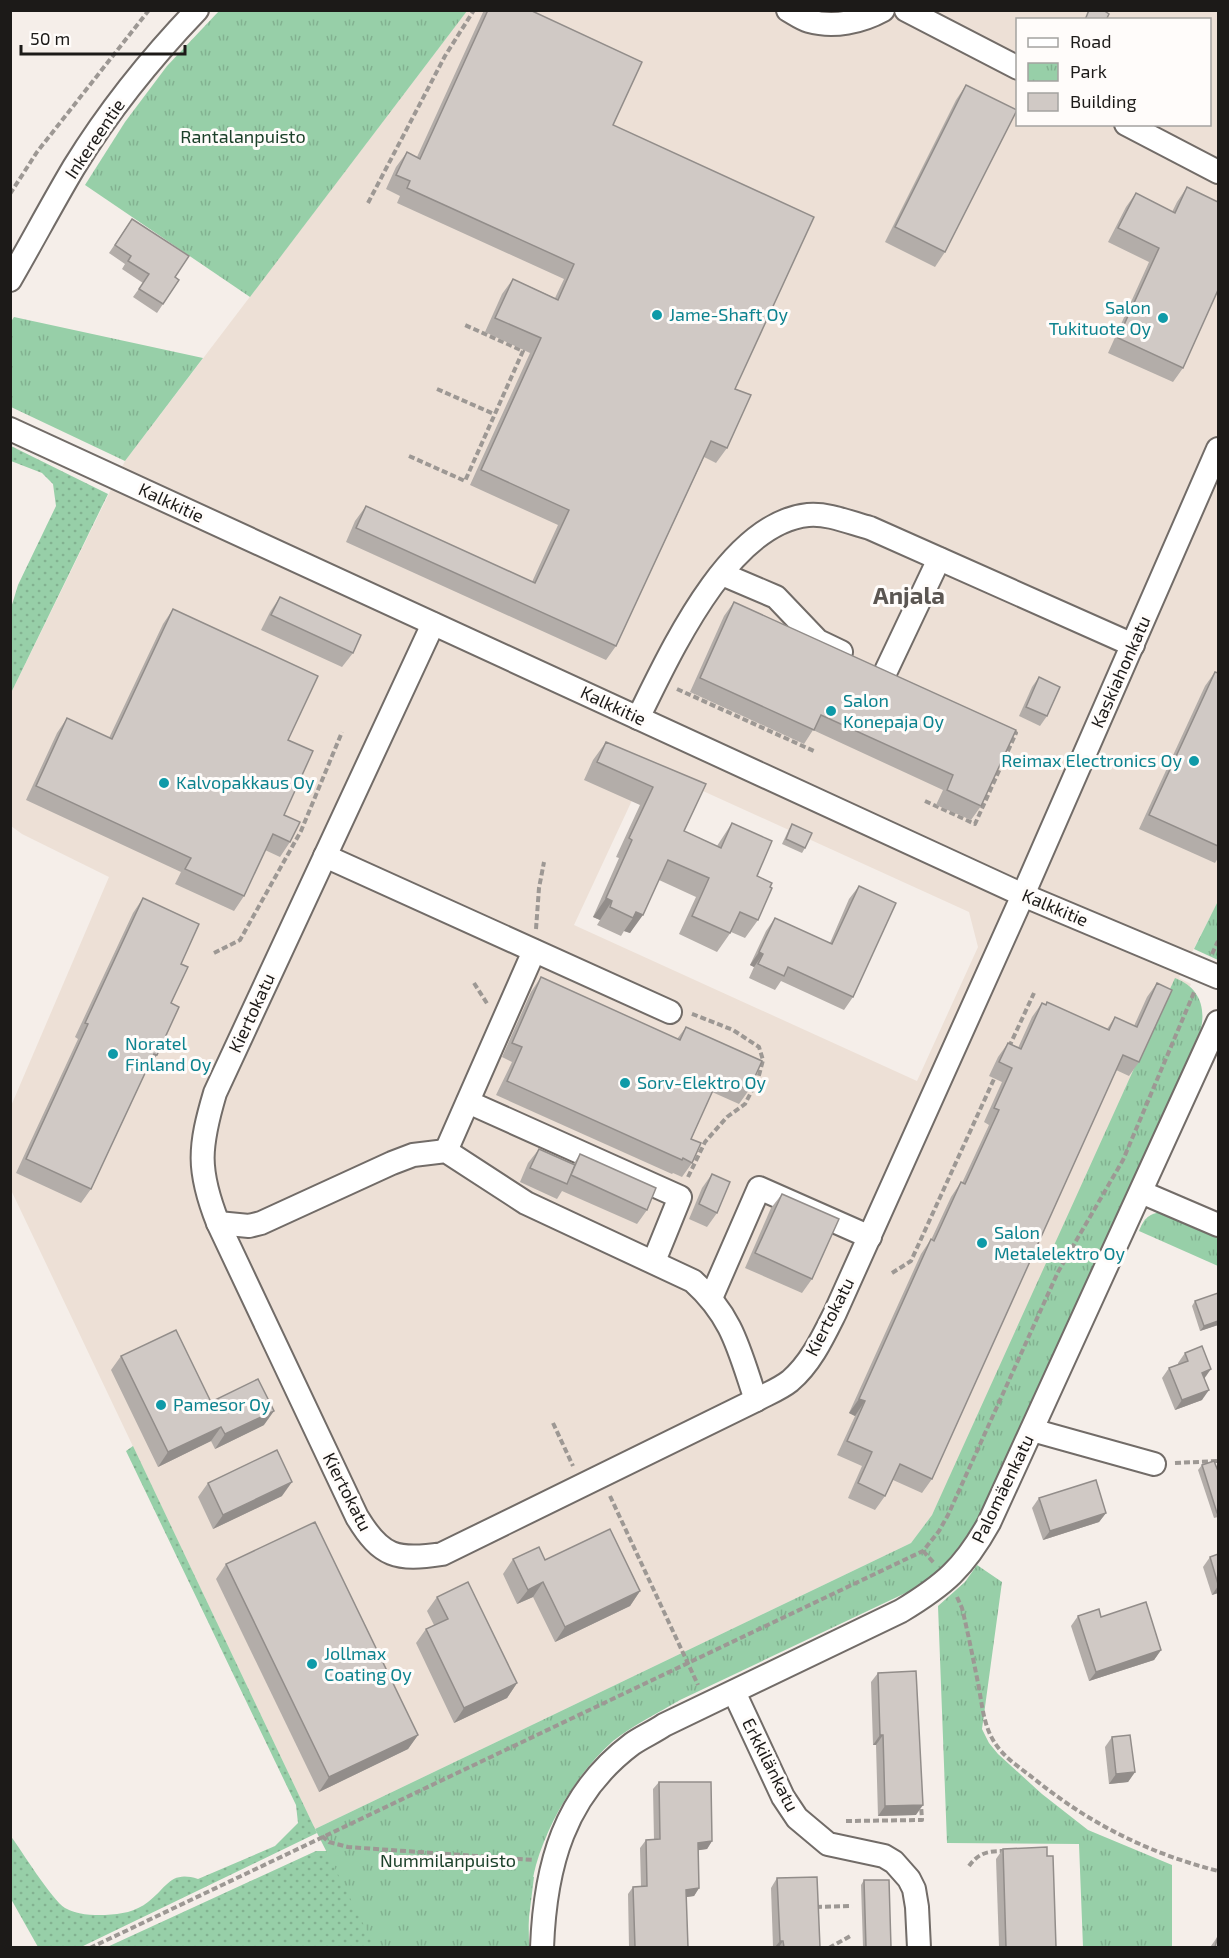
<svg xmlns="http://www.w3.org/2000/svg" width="1229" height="1958" font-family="'Exo 2',sans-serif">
	<defs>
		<pattern id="grass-dots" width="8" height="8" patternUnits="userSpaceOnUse" patternTransform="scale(1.5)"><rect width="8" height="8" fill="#97cfa8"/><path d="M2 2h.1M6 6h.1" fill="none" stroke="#82b190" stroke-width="1.8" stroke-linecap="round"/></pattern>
		<pattern id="park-tufts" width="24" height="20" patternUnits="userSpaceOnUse" patternTransform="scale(1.5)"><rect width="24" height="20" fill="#97cfa8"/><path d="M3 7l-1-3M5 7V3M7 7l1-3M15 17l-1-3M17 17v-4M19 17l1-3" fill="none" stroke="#82b190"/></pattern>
	</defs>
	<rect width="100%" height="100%" fill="#f5eee9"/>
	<path fill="#ede0d6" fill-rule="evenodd" d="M467,11H1218V901L1179,978L1191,984L1155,1067L932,1515L911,1543L315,1829L11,1190V1106L109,877L22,834L11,826V693L125,461ZM1018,20H1210V124H1018ZM648,766L969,912L978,947L917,1081L574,925Z"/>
	<g fill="url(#grass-dots)">
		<path d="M11,446L108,494L11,693V608L18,585L56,506L53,484L42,473L11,461Z"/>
		<path d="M133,1446L317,1833L79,1948L38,1947L11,1899L10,1835C21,1850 52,1900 65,1908C77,1915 92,1915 105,1915C122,1914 135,1912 148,1902C167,1888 170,1870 198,1879L275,1846L298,1823L296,1805L126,1451Z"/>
		<path d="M316,1851H337L534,1877L528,1925L529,1947L105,1948Z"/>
	</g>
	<g fill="url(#park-tufts)">
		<path d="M219,11H467L250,297L85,185L125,122L167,66Z"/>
		<path d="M14,317L203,358L125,461L11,407L10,323Z"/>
		<path d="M1218,901V960L1194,949Z"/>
		<path d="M1175,978C1198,987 1206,1005 1201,1029L982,1511C965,1541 945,1569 916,1588L680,1700C658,1713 633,1725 613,1741C578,1772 549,1820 536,1865C529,1891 528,1921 529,1947H375L315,1829L911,1543L932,1515Z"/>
		<path d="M1160,1212L1218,1234V1266L1139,1231C1144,1219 1147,1215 1160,1212Z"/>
		<path d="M977,1565L1002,1582L982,1729L989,1743L998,1754L1042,1794L1088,1830L1172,1865V1947H1083L1079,1844L947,1843L938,1606L965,1582Z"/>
	</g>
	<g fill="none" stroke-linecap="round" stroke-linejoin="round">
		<g stroke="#726c68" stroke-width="26">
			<g id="minor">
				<path d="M788,10C795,14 802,19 809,21C834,28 861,22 883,10"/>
				<path d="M906,10L1018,68"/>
				<path d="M1126,124L1218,172"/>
				<path d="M10,280C32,242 52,204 74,167C109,110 151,58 197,10"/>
				<path d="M10,429L1023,895L1218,977"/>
				<path d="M722,574L776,597L818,641L841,652"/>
				<path d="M433,624L215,1093C199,1147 197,1170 218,1223L357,1517C381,1557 397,1561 442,1554L756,1400C767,1394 780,1389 790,1381C811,1363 823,1337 835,1313L1023,895L1218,449"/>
				<path d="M885,673L939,559"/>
				<path d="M638,718C670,654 728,523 808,515C828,513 851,523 870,528L1133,645"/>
				<path d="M325,856L670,1012"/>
				<path d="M468,1102L680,1197L654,1261"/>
				<path d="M446,1151L534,951"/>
				<path d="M1141,1192L1218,1225"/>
				<path d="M218,1223L249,1226L261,1223L392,1163L413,1155L446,1151L526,1203L693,1281C733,1317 739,1350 756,1400"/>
				<path d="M711,1298L759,1188L870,1237"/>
				<path d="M1032,1430L1154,1464"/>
				<path d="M734,1692L783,1797L797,1818L828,1844L884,1856L894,1862L909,1879L914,1889L917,1907L919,1948"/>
				<path d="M542,1948C545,1866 564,1795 632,1744C642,1737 654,1732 664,1725L901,1611C944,1585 964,1568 989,1523L1218,1022"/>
			</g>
		</g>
		<g stroke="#9d9894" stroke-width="4" stroke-dasharray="6 3" stroke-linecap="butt">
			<path d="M10,194L37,152L149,10"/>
			<path d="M368,203L445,56L474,10"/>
			<path d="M437,389L494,414"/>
			<path d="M409,456L465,481L523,351L465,325"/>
			<path d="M677,689L816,752"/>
			<path d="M925,801L975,824L1016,733L1010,730"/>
			<path d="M536,929L539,888L544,862"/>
			<path d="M214,953L240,940L301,831L342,732"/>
			<path d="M1212,954L1218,941"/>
			<path d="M474,983L488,1005"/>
			<path d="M1009,1047L1034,993"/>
			<path d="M688,1177L705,1142L727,1117L745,1104L758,1079L763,1060L759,1047L733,1030L690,1013"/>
			<path d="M892,1273L911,1261L994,1079"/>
			<path d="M553,1423L573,1466"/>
			<path d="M1175,1463L1218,1461"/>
			<path d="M610,1496L698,1685"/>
			<path d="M923,1551L935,1564"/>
			<path d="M957,1597L962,1608C968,1633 973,1658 978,1683C982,1703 983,1723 993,1740C1002,1756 1019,1767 1033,1778C1090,1824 1148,1853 1218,1871"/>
			<path d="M846,1821L922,1820L921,1804"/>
			<path d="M322,1836L329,1842L348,1847L534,1860"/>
			<path d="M969,1866C979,1852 989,1851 1005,1851"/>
			<path d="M816,1907L852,1906"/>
			<path d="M90,1948L923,1551L939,1531L948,1515L1058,1272L1123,1160L1195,990"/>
			<path d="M829,1948L852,1935"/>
		</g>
		<use href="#minor" stroke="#fff" stroke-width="22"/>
	</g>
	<g fill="#b3ada9">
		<path d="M484,10H530L613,125L735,389L727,448L716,463L704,457L616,646L606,660L346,542L355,521L366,506L532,582L558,525L470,485L530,353L485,332L502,294L513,279L555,298L564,279L397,203L400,196L386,189L396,167L407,152L417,157Z"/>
		<path d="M966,85L945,252L935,267L885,242L956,100Z"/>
		<path d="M1187,187L1183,368L1173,382L1108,353L1149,262L1108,242L1126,207L1136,193L1172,212L1177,202Z"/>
		<path d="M132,219L175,277L179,280L157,313L133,297L143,283L122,269L125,264L109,253Z"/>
		<path d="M280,597L353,653L342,667L261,630L270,612Z"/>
		<path d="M734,602L1016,730L981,806L971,820L936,805L943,790L813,730L804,744L690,692L724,616Z"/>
		<path d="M173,609L288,740L284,815L290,842L280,857L265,850L244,896L234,911L175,884L181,872L26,800L57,733L67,718L109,738L163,624Z"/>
		<path d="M1215,672L1218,673V858L1215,863L1139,829L1205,686Z"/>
		<path d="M1039,677L1047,716L1040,726L1019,716L1032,687Z"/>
		<path d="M606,742L706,784L684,831L717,846L732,823L757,876L758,920L745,938L731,932L717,952L679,934L696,897L659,880L630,933L624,931L621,936L597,925L600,920L593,917L619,858L616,857L640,805L584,780L593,760Z"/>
		<path d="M792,824L805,848L802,853L782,844L789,829Z"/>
		<path d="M859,886L853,997L844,1010L781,981L775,990L749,978L754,967L750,965L766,931L775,918L830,943L849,899Z"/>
		<path d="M143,898L181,964L157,1055L147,1069L91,1189L81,1203L16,1173L78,1039L75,1037L133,913Z"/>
		<path d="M541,977L677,1039L686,1027L749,1090L739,1104L712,1092L691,1139L692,1163L682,1177L673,1173L672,1174L496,1095L512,1062L502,1057L531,992Z"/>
		<path d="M1157,983L1139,1062L1129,1076L1116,1070L932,1479L922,1493L893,1480L885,1496L875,1510L848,1498L862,1466L837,1455L855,1416L849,1413L921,1254L931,1239V1240L951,1197L961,1182L962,1183L989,1125L984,1122L1002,1082L989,1076L998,1057L1008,1043L1018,1048L1032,1017L1042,1003L1107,1029L1115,1017L1134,1026L1147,997Z"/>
		<path d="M539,1149L573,1165L580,1154L647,1210L637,1224L562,1191L557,1199L520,1182L528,1163Z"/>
		<path d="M712,1174L717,1213L707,1227L689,1219L702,1188Z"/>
		<path d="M782,1194L812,1279L802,1293L745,1268L771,1208Z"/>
		<path d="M1195,1301L1218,1325L1200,1331L1192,1306Z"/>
		<path d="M1185,1353L1204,1379L1202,1400L1175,1410L1162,1378L1169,1368L1178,1365V1363Z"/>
		<path d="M121,1356L211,1402L264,1425L215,1449L211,1441L158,1467L111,1370Z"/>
		<path d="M1202,1465L1218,1517L1214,1518L1198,1470Z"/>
		<path d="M208,1483L282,1496L213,1529L198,1497Z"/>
		<path d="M1039,1498L1106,1513L1099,1522L1043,1540L1032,1508Z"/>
		<path d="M1218,1554V1593L1212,1595L1203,1567L1210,1557Z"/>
		<path d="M513,1559L545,1560L640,1591L630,1606L555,1642L533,1597L517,1604L503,1574Z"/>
		<path d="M226,1564L418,1735L408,1749L319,1792L216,1579Z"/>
		<path d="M437,1597L517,1683L507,1698L454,1723L416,1643L426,1629L434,1625L427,1611Z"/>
		<path d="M1078,1616L1101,1617L1161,1650L1154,1660L1089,1681L1071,1626Z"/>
		<path d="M878,1673L916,1815L878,1816L876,1745H873L871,1682Z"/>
		<path d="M1112,1737L1135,1772L1128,1782L1109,1784L1105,1747Z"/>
		<path d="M659,1782L712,1841L707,1849L698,1850L699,1888L694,1896L686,1897L688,1947H629L628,1894L633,1887L641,1886L640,1848L646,1840H654L653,1789Z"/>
		<path d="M1003,1849L1056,1947H999L996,1859Z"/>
		<path d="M777,1878L820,1947H773L771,1888Z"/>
		<path d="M864,1880L891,1947H863L861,1885Z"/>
		<path d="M1218,1936V1947H1211V1946Z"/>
	</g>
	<g fill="#928d8a">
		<path d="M606,898L612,901L600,920L593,917Z"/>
		<path d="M636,912L643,915L630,933L624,931L633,918Z"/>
		<path d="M759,952L763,954L754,967L750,965Z"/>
		<path d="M154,1054L157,1055L147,1069Z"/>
		<path d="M1218,1321V1325L1200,1331L1204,1326Z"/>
		<path d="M1211,1369L1204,1379L1202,1373Z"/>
		<path d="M1209,1390L1202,1400L1175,1410L1182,1400Z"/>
		<path d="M859,1399L865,1401L855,1416L849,1413Z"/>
		<path d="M274,1411L264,1425L215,1449L225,1434Z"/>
		<path d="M221,1427L211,1441L158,1467L168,1452Z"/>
		<path d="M292,1482L282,1496L213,1529L223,1515Z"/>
		<path d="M1106,1513L1099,1522L1043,1540L1050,1531Z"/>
		<path d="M543,1582L533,1597L517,1604L528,1590Z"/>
		<path d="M1218,1586V1593L1212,1595Z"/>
		<path d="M640,1591L630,1606L555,1642L565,1627Z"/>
		<path d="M1161,1650L1154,1660L1089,1681L1096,1672Z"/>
		<path d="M517,1683L507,1698L454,1723L464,1708Z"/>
		<path d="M418,1735L408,1749L319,1792L329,1777Z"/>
		<path d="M880,1735H883L876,1745H873Z"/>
		<path d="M1135,1772L1128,1782L1109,1784L1116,1774Z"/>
		<path d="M923,1805L916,1815L878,1816L885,1806Z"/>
		<path d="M712,1841L707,1849L693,1851L698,1843Z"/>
		<path d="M699,1888L694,1896L680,1898L686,1890Z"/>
		<path d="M780,1941H783L779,1947H775Z"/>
	</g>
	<g fill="#d0c9c5" stroke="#928d8a" stroke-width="1.5">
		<path d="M488,10H530L642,62L613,125L814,217L735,389L751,395L727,448L711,441L616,646L356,528L366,506L535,583L569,510L481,470L541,338L495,318L513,279L558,300L574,264L407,188L410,181L396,175L407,152L420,159Z"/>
		<path d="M1089,10H1103L1109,14L1106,20H1085Z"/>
		<path d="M966,85L1017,110L945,252L895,227Z"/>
		<path d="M1187,187L1218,202V290L1183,368L1118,338L1159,248L1118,228L1136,193L1175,213Z"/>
		<path d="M132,219L189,256L175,277L179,280L163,304L139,289L149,274L128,261L131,256L115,245Z"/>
		<path d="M280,597L361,635L353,653L271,615Z"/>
		<path d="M734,602L1016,730L981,806L947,790L953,775L821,715L814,730L700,678Z"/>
		<path d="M173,609L318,676L288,740L313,751L284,815L300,822L290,842L273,834L244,896L185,869L191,858L36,786L67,718L112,739Z"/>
		<path d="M1215,672L1218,673V846L1149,815Z"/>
		<path d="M1039,677L1060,687L1047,716L1026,707Z"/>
		<path d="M606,742L706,784L684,831L721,848L732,823L772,841L757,876L772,883L770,887L772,888L758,920L740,912L730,933L692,916L709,878L668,860L643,915L636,912L633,918L610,907L612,901L606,898L632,840L629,838L653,787L597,762Z"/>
		<path d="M792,824L812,833L805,848L786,839Z"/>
		<path d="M859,886L896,903L853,997L788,967L784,976L758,964L763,954L759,952L775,918L832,944Z"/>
		<path d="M143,898L199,924L181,964L188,967L171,1003L179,1007L157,1055L154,1054L91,1189L26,1159L88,1024L85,1023Z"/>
		<path d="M541,977L680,1040L686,1027L762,1061L749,1090L719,1077L691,1139L701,1143L692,1163L683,1158L682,1160L507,1081L522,1047L512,1043Z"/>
		<path d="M1157,983L1172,990L1139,1062L1123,1055L932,1479L900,1464L885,1496L858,1483L872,1452L847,1441L865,1401L859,1399L931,1239L934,1241L961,1182L965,1184L999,1110L994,1108L1012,1068L999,1062L1008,1043L1021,1049L1042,1003L1046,1005L1047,1002L1109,1030L1115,1017L1137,1027Z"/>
		<path d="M539,1149L575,1165L567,1184L530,1168Z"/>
		<path d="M580,1154L656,1188L647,1210L571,1175Z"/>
		<path d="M712,1174L730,1182L717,1213L699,1204Z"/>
		<path d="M782,1194L839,1219L812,1279L755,1253Z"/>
		<path d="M1218,1293V1321L1204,1326L1195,1301Z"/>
		<path d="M176,1330L211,1402L258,1379L274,1411L225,1434L221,1427L168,1452L121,1356Z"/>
		<path d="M1202,1346L1211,1369L1202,1373L1209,1390L1182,1400L1169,1368L1188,1361L1185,1353Z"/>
		<path d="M277,1450L292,1482L223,1515L208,1483Z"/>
		<path d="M1214,1461L1218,1471V1513H1217L1202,1465Z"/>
		<path d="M1096,1480L1106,1513L1050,1531L1039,1498Z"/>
		<path d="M315,1522L418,1735L329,1777L226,1564Z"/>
		<path d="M610,1529L640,1591L565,1627L543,1582L528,1590L513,1559L539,1547L545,1560Z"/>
		<path d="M1218,1554V1584L1210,1557Z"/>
		<path d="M468,1582L517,1683L464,1708L426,1629L448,1619L437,1597Z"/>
		<path d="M1146,1602L1161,1650L1096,1672L1078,1616L1099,1609L1101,1617Z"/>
		<path d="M916,1671L923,1805L885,1806L883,1735H880L878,1673Z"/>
		<path d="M1130,1735L1135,1772L1116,1774L1112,1737Z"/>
		<path d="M659,1782H711L712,1841L698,1843L699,1888L686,1890L688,1947H635L633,1887L647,1886L646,1840L660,1839Z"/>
		<path d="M1047,1847V1856H1053L1056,1947H1006L1003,1849Z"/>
		<path d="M817,1877L820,1947H784L783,1941H780L777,1878Z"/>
		<path d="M864,1880H889L891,1947H866Z"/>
		<path d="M1218,1936V1947H1215Z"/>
	</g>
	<g fill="#0f9aa8" stroke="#fffcfa" stroke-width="2">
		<circle cx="657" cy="315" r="6"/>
		<circle cx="1163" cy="318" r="6"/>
		<circle cx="831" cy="711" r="6"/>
		<circle cx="1194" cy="761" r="6"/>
		<circle cx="164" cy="783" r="6"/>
		<circle cx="113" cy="1054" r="6"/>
		<circle cx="625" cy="1083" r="6"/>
		<circle cx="982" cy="1243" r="6"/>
		<circle cx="161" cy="1405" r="6"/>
		<circle cx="312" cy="1664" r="6"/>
	</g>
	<g text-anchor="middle" stroke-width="6" stroke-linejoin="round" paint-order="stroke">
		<g font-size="18" fill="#1b4029" stroke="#fffcfa">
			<text x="243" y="143">Rantalanpuisto</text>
			<text x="448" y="1867">Nummilanpuisto</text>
		</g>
		<g font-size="18" fill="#1c1a18" stroke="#fffcfa">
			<text transform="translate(95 139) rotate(-56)" y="6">Inkereentie</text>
			<text transform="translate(171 503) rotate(25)" y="6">Kalkkitie</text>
			<text transform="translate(1121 672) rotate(-66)" y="6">Kaskiahonkatu</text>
			<text transform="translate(613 706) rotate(25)" y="6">Kalkkitie</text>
			<text transform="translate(1055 908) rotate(23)" y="6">Kalkkitie</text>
			<text transform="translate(252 1013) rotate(-65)" y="6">Kiertokatu</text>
			<text transform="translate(830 1317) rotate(-63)" y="6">Kiertokatu</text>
			<text transform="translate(1003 1489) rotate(-64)" y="6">Palomäenkatu</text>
			<text transform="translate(347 1492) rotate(63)" y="6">Kiertokatu</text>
			<text transform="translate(770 1765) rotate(63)" y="6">Erkkilänkatu</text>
		</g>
		<g font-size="18" fill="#0d838f" stroke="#fffcfa" text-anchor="start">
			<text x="1151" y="314" text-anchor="end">Salon<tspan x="1151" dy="21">Tukituote Oy</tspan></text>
			<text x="669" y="321">Jame-Shaft Oy</text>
			<text x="843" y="707">Salon<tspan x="843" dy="21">Konepaja Oy</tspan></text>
			<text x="1182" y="767" text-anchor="end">Reimax Electronics Oy</text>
			<text x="176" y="789">Kalvopakkaus Oy</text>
			<text x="125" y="1050">Noratel<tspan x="125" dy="21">Finland Oy</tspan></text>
			<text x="637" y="1089">Sorv-Elektro Oy</text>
			<text x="994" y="1239">Salon<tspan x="994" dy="21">Metalelektro Oy</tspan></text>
			<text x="173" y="1411">Pamesor Oy</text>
			<text x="324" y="1660">Jollmax<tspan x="324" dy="21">Coating Oy</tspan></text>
		</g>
		<g font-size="24" font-weight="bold" fill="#5b5652" stroke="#fffcfa">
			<text x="909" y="604">Anjala</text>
		</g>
	</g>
	<rect width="1229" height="1958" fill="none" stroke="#1c1a18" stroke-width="24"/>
	<rect x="1016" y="18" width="195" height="108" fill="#fffcfa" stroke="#a4a2a0" stroke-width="1.5"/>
	<rect x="1028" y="38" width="30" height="9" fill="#ffffff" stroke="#a4a2a0" stroke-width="1.5"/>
	<text x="1070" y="48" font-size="18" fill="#1c1a18">Road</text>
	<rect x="1028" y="63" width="30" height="18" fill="url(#park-tufts)" stroke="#a4a2a0" stroke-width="1.5"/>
	<text x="1070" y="78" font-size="18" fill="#1c1a18">Park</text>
	<rect x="1028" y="93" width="30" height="18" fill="#d0c9c5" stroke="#a4a2a0" stroke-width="1.5"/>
	<text x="1070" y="108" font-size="18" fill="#1c1a18">Building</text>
	<path d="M21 45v9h164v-9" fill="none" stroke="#1c1a18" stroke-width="3"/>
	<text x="30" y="45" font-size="18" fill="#1c1a18" stroke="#fffcfa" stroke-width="4.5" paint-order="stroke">50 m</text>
</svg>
